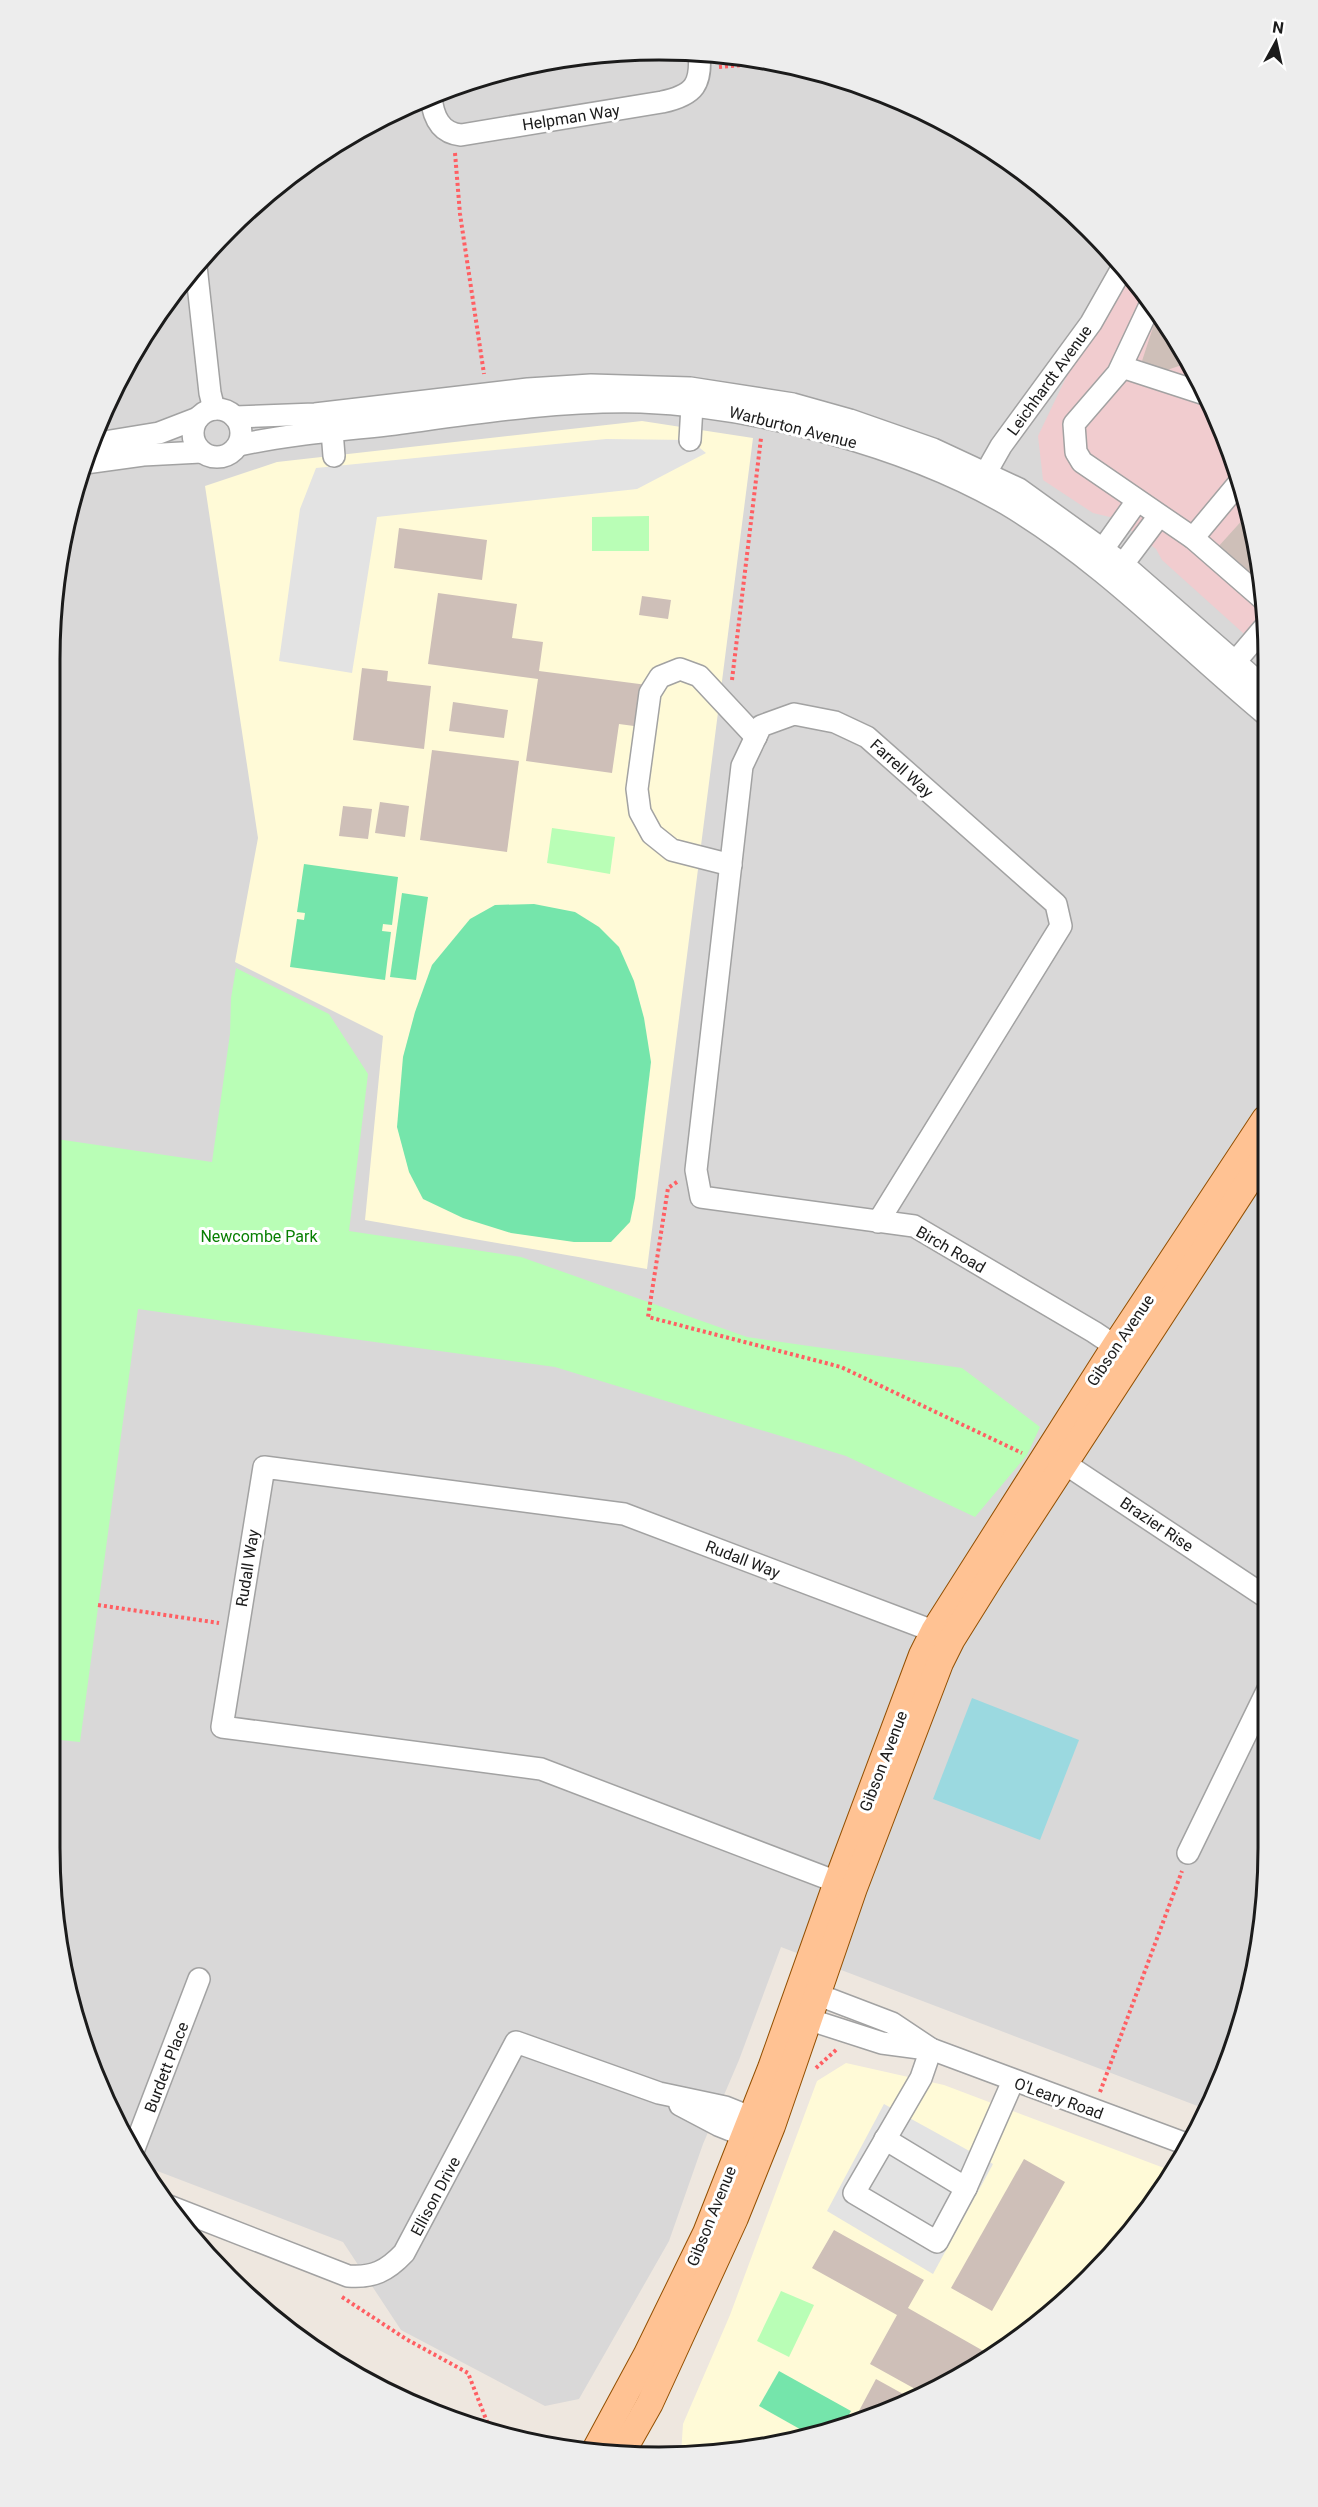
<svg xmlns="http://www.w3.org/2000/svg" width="1318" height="2507" font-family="Roboto,sans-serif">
	<rect width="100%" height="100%" fill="#eee7df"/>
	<path fill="#d9d8d8" d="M699,51L817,70L929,113L1061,201L1166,320L1222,426L1263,579L1267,1888L1248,2005L1208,2110L781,1947L739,2060L703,2144L669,2241L579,2399L545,2406L401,2330L343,2242L139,2164L131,2152L82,2044L61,1967L50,1848L51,619L70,501L113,389L176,288L257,201L355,131L463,82L580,55Z"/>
	<path fill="#f1cccf" d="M1119,267L1166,320L1222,426L1263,579V651L1162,560L1156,549L1114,518L1093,513L1043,480L1038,436Z"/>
	<g fill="#fffad7">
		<path d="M642,421L753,438L647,1269L365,1220L383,1036L235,962L258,838L205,486L277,462Z"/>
		<path d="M846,2063L944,2085L1172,2171L1143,2219L1090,2279L998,2355L928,2395L817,2437L738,2452L681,2454L683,2424L730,2315L817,2081Z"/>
	</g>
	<g fill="#b9feb6">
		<path d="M649,516V551H592V517Z"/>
		<path d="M552,828L615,837L610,874L547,863Z"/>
		<path d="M236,968L329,1014L368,1074L349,1231L521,1257L747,1337L962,1368L1040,1427L1027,1455L975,1517L846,1456L555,1367L138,1309L80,1742L50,1739V1138L212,1162L230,1034L231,998Z"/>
		<path d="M781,2291L814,2305L789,2357L757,2341Z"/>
	</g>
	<g fill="#75e5ab">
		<path d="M304,864L398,877L392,925L383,924L382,931L391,932L385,980L290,967L297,919L304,920L305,913L297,912Z"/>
		<path d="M402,893L428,897L416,980L390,977Z"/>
		<path d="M534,904L575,912L599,927L619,947L634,981L644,1018L651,1062L635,1198L630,1222L611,1242H574L511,1233L463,1218L423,1199L409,1172L397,1127L403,1057L415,1012L432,965L470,919L495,905Z"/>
		<path d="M779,2371L851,2411L842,2427L814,2437L759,2406Z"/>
	</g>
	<g fill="#e3e3e3">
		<path d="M606,439L690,440L706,453L637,489L377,517L352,673L279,661L300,509L316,468Z"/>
		<path d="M884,2104L993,2164L933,2274L827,2211Z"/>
	</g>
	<path fill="#9bd9e0" d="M972,1698L1079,1740L1040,1840L933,1799Z"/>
	<g fill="#cebfb8">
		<path d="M1158,312L1166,320L1193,371L1179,366L1167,370L1142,361Z"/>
		<path d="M1246,516L1263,579V589L1218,547Z"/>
		<path d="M399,528L487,540L482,580L394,568Z"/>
		<path d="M438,593L517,604L512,638L543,642L539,671L655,686L649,728L619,724L612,773L526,761L538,679L428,664Z"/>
		<path d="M642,596L671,600L668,619L639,615Z"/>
		<path d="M362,668L388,671L387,681L431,686L424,749L353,740Z"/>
		<path d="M453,702L508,710L504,738L449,731Z"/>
		<path d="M432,750L519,761L507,852L420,840Z"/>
		<path d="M380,802L409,806L405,837L375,833Z"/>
		<path d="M343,806L372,809L368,839L339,836Z"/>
		<path d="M1024,2159L1065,2182L992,2311L951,2288Z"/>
		<path d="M834,2230L924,2280L908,2308L994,2357L926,2395L870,2364L897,2315L812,2268Z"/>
		<path d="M876,2379L914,2400L852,2424Z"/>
	</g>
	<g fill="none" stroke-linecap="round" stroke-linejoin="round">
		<g stroke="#a2a2a2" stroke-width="24">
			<g id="minor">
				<path d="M431,97C433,116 440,133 461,135L662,102C695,95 702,84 699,51"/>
				<path d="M196,266L210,393L214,409"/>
				<path d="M1151,303L1118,373L1074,424L1076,452L1082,462L1193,538L1263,599"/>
				<path d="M1122,367L1205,394"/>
				<circle cx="217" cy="433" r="24"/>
				<path d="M235,417L315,414L528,389L591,385L690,388L793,404L850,420L933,449L1019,489L1123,564L1264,687"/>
				<path d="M332,431L334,456"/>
				<path d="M690,440L692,406"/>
				<path d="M92,444L159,433L198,418"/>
				<path d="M239,445C290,434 343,430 395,424C476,413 559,400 641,402C755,406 908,447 1006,504C1102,561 1179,642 1264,713"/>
				<path d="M85,463L143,455L201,452"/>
				<path d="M980,483L1001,446L1091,323L1121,270"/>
				<path d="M1193,538L1238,484"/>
				<path d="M1103,549L1137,501"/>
				<path d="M1123,564L1159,516"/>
				<path d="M1235,662L1263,629"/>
				<path d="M731,865L672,850L652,834L640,812L637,789L650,693L660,677L680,669L699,676L756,737"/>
				<path d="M878,1222L1061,926L1056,904L867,737L835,722L794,714L761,726L742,766L696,1170L701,1197L914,1226L1094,1332L1127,1354"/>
				<path d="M1052,1455L1266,1597"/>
				<path d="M1188,1853L1267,1691"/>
				<path d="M850,1887L541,1769L222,1727L264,1467L624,1514L949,1637"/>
				<path d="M803,1989L892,2023L931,2049L1189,2145"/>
				<path d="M795,2015L882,2043L927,2049"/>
				<path d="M931,2049L921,2078L854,2193L937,2242L966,2188L1013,2081"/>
				<path d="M680,2105L718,2125L758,2141"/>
				<path d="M885,2139L966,2188"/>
				<path d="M132,2154L199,1979"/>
				<path d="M166,2205L348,2276C373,2278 387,2271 404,2253L516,2042L659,2093L725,2107L765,2123"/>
			</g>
		</g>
		<g stroke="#924f00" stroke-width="28">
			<g id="major">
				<path d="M594,2452L647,2354L706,2233L771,2068L837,1882L922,1655L934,1631L1115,1346L1265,1119"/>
				<path d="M620,2456L650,2403L735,2218L772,2126L854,1888L940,1663L952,1639L992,1575L1265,1156"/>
			</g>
		</g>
		<g stroke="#ff5f63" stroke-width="4" stroke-dasharray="3 3" stroke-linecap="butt">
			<path d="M719,67L770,63"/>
			<path d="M455,153L460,214L484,374"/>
			<path d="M732,680L761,438"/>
			<path d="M1259,1098L1265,1088"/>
			<path d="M677,1182L668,1188L648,1317L841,1367L1022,1453"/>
			<path d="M98,1605L219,1623"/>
			<path d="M816,2068L837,2049"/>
			<path d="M1100,2092L1182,1871"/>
			<path d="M342,2297L406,2339L468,2373L491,2432L544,2440L543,2444"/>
		</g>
		<use href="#minor" stroke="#fff" stroke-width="21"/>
		<use href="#major" stroke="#ffc293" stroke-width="26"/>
	</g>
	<g text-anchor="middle" stroke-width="6" stroke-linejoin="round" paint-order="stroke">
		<g font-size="16" fill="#1b1b1b" stroke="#fff">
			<text transform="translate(571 117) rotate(-9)" y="6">Helpman Way</text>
			<text transform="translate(1049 380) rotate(-54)" y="6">Leichhardt Avenue</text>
			<text transform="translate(793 427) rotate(14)" y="6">Warburton Avenue</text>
			<text transform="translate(902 768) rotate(42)" y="6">Farrell Way</text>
			<text transform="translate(951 1249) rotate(30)" y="6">Birch Road</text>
			<text transform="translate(1120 1340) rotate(-56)" y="6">Gibson Avenue</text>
			<text transform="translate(1157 1524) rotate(34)" y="6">Brazier Rise</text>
			<text transform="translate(743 1559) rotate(21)" y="6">Rudall Way</text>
			<text transform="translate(247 1568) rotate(-81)" y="6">Rudall Way</text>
			<text transform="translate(883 1761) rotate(-69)" y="6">Gibson Avenue</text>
			<text transform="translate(166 2067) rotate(-69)" y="6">Burdett Place</text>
			<text transform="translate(1059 2098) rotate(20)" y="6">O'Leary Road</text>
			<text transform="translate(435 2196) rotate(-62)" y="6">Ellison Drive</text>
			<text transform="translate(711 2216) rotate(-68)" y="6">Gibson Avenue</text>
		</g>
		<g font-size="16" fill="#087f02" stroke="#fff">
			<text x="259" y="1242">Newcombe Park</text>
		</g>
	</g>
	<path d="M0 0H1318V2507H0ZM659 60H659A599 599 0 0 1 1258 659V1848A599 599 0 0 1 659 2447H659A599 599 0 0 1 60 1848V659A599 599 0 0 1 659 60Z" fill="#ededed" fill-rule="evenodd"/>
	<path fill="none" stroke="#1b1b1b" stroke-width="3" d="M659 60H659A599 599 0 0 1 1258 659V1848A599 599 0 0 1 659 2447H659A599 599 0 0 1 60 1848V659A599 599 0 0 1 659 60Z"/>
	<g transform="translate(1276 42) rotate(8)" stroke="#ffffff" stroke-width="4.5" paint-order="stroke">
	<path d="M0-4.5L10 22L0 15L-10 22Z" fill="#1b1b1b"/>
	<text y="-9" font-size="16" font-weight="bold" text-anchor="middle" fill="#1b1b1b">N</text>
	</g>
</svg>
